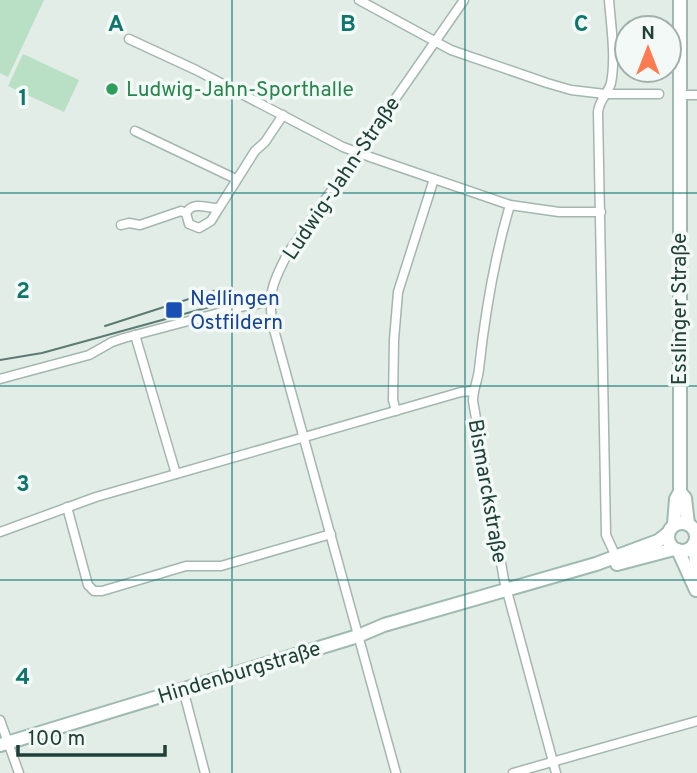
<svg xmlns="http://www.w3.org/2000/svg" width="697" height="773" font-family="Overpass,sans-serif">
	<rect width="100%" height="100%" fill="#e2ede8"/>
	<g fill="#b9e0c4">
		<path d="M0,0H44L8,77L0,73Z"/>
		<path d="M23,54L79,80L64,112L8,86Z"/>
	</g>
	<g fill="none" stroke-linecap="round" stroke-linejoin="round">
		<g stroke="#a4b6af" stroke-width="11">
			<g id="minor">
				<path d="M359,0L451,50L547,83L571,90L605,94H659"/>
				<path d="M609,0C611,26 616,57 611,83C608,94 599,100 598,112L606,535L618,561"/>
				<path d="M129,39L196,70L343,147L373,158L510,205L559,212H601"/>
				<path d="M680,95H697"/>
				<path d="M135,131L236,179"/>
				<path d="M510,205C494,259 485,313 479,369C478,380 473,389 473,401L504,580L556,773"/>
				<path d="M219,208L211,221L199,228L189,224L186,213C194,200 207,209 219,208L255,151L265,142L283,115"/>
				<path d="M121,225L129,223L140,225L181,211L186,213"/>
				<path d="M135,335L176,474"/>
				<path d="M0,379L89,355L112,342L124,338L245,306L269,302"/>
				<path d="M396,411L393,400L394,340L398,292L434,179"/>
				<path d="M67,507L88,585L94,591H102L186,566H221L331,534"/>
				<path d="M0,532L96,497L461,392L473,391"/>
				<path d="M183,689L205,773"/>
				<path d="M0,720L19,773"/>
				<path d="M396,773L273,326C267,295 273,281 288,253L464,0"/>
				<path d="M513,773L697,721"/>
			</g>
		</g>
		<g stroke="#9fbab0" stroke-width="16">
			<g id="secondary">
				<path d="M680,492L685,498L688,524"/>
				<circle cx="682" cy="537" r="14"/>
				<path d="M674,524L676,499L680,492V0"/>
				<path d="M694,544L697,572"/>
				<path d="M678,550L696,590"/>
				<path d="M617,564L674,549"/>
				<path d="M0,745L358,636L384,625L596,564L658,541L667,534"/>
			</g>
		</g>
		<use href="#minor" stroke="#fff" stroke-width="8"/>
		<use href="#secondary" stroke="#fff" stroke-width="12"/>
		<g stroke="#5b7b72" stroke-width="2">
			<path d="M105,326L220,289"/>
			<path d="M0,360L42,353L224,303"/>
		</g>
	</g>
	<path fill="none" stroke="#0f766e" stroke-width="2" stroke-opacity="0.55" d="M232,0V773M465,0V773M0,193H697M0,386H697M0,580H697"/>
	<circle fill="#2e9e5b" stroke="#f3f9f6" stroke-width="2.5" cx="112" cy="89" r="7"/>
	<rect fill="#1a4fb4" stroke="#f3f9f6" stroke-width="2.5" x="165" y="301" width="18" height="18" rx="3.5"/>
	<g text-anchor="middle" stroke-width="7" stroke-linejoin="round" paint-order="stroke">
		<g font-size="21" fill="#27864d" stroke="#f3f9f6" text-anchor="start">
			<text x="126" y="96">Ludwig-Jahn-Sporthalle</text>
		</g>
		<g font-size="21" fill="#204037" stroke="#f3f9f6">
			<text transform="translate(341 178) rotate(-56)" y="7">Ludwig-Jahn-Straße</text>
			<text transform="translate(679 309) rotate(-90)" y="7">Esslinger Straße</text>
			<text transform="translate(488 491) rotate(80)" y="7">Bismarckstraße</text>
			<text transform="translate(239 672) rotate(-17)" y="7">Hindenburgstraße</text>
		</g>
		<g font-size="21" fill="#164399" stroke="#f3f9f6" text-anchor="start">
			<text x="190" y="305">Nellingen<tspan x="190" dy="24">Ostfildern</tspan></text>
		</g>
	</g>
	<g font-size="23" text-anchor="middle" font-weight="bold" fill="#0f766e" stroke="#f3f9f6" stroke-width="7" stroke-linejoin="round" paint-order="stroke">
		<text x="116" y="31">A</text>
		<text x="348" y="31">B</text>
		<text x="581" y="31">C</text>
		<text x="23" y="105">1</text>
		<text x="23" y="298">2</text>
		<text x="23" y="491">3</text>
		<text x="23" y="684">4</text>
	</g>
	<g transform="translate(648 49)"><circle r="33" fill="#f3f9f6" stroke="#9fafaa" stroke-width="2"/>
	<path d="M0-5L12 26L0 18L-12 26Z" fill="#fc7b51"/>
	<text y="-10" font-size="19" font-weight="bold" text-anchor="middle" fill="#204037">N</text>
	</g>
	<path d="M18 745v10h147v-10" fill="none" stroke="#204037" stroke-width="3.5"/>
	<text x="28" y="745" font-size="21" fill="#204037" stroke="#f3f9f6" stroke-width="5" paint-order="stroke">100 m</text>
</svg>
